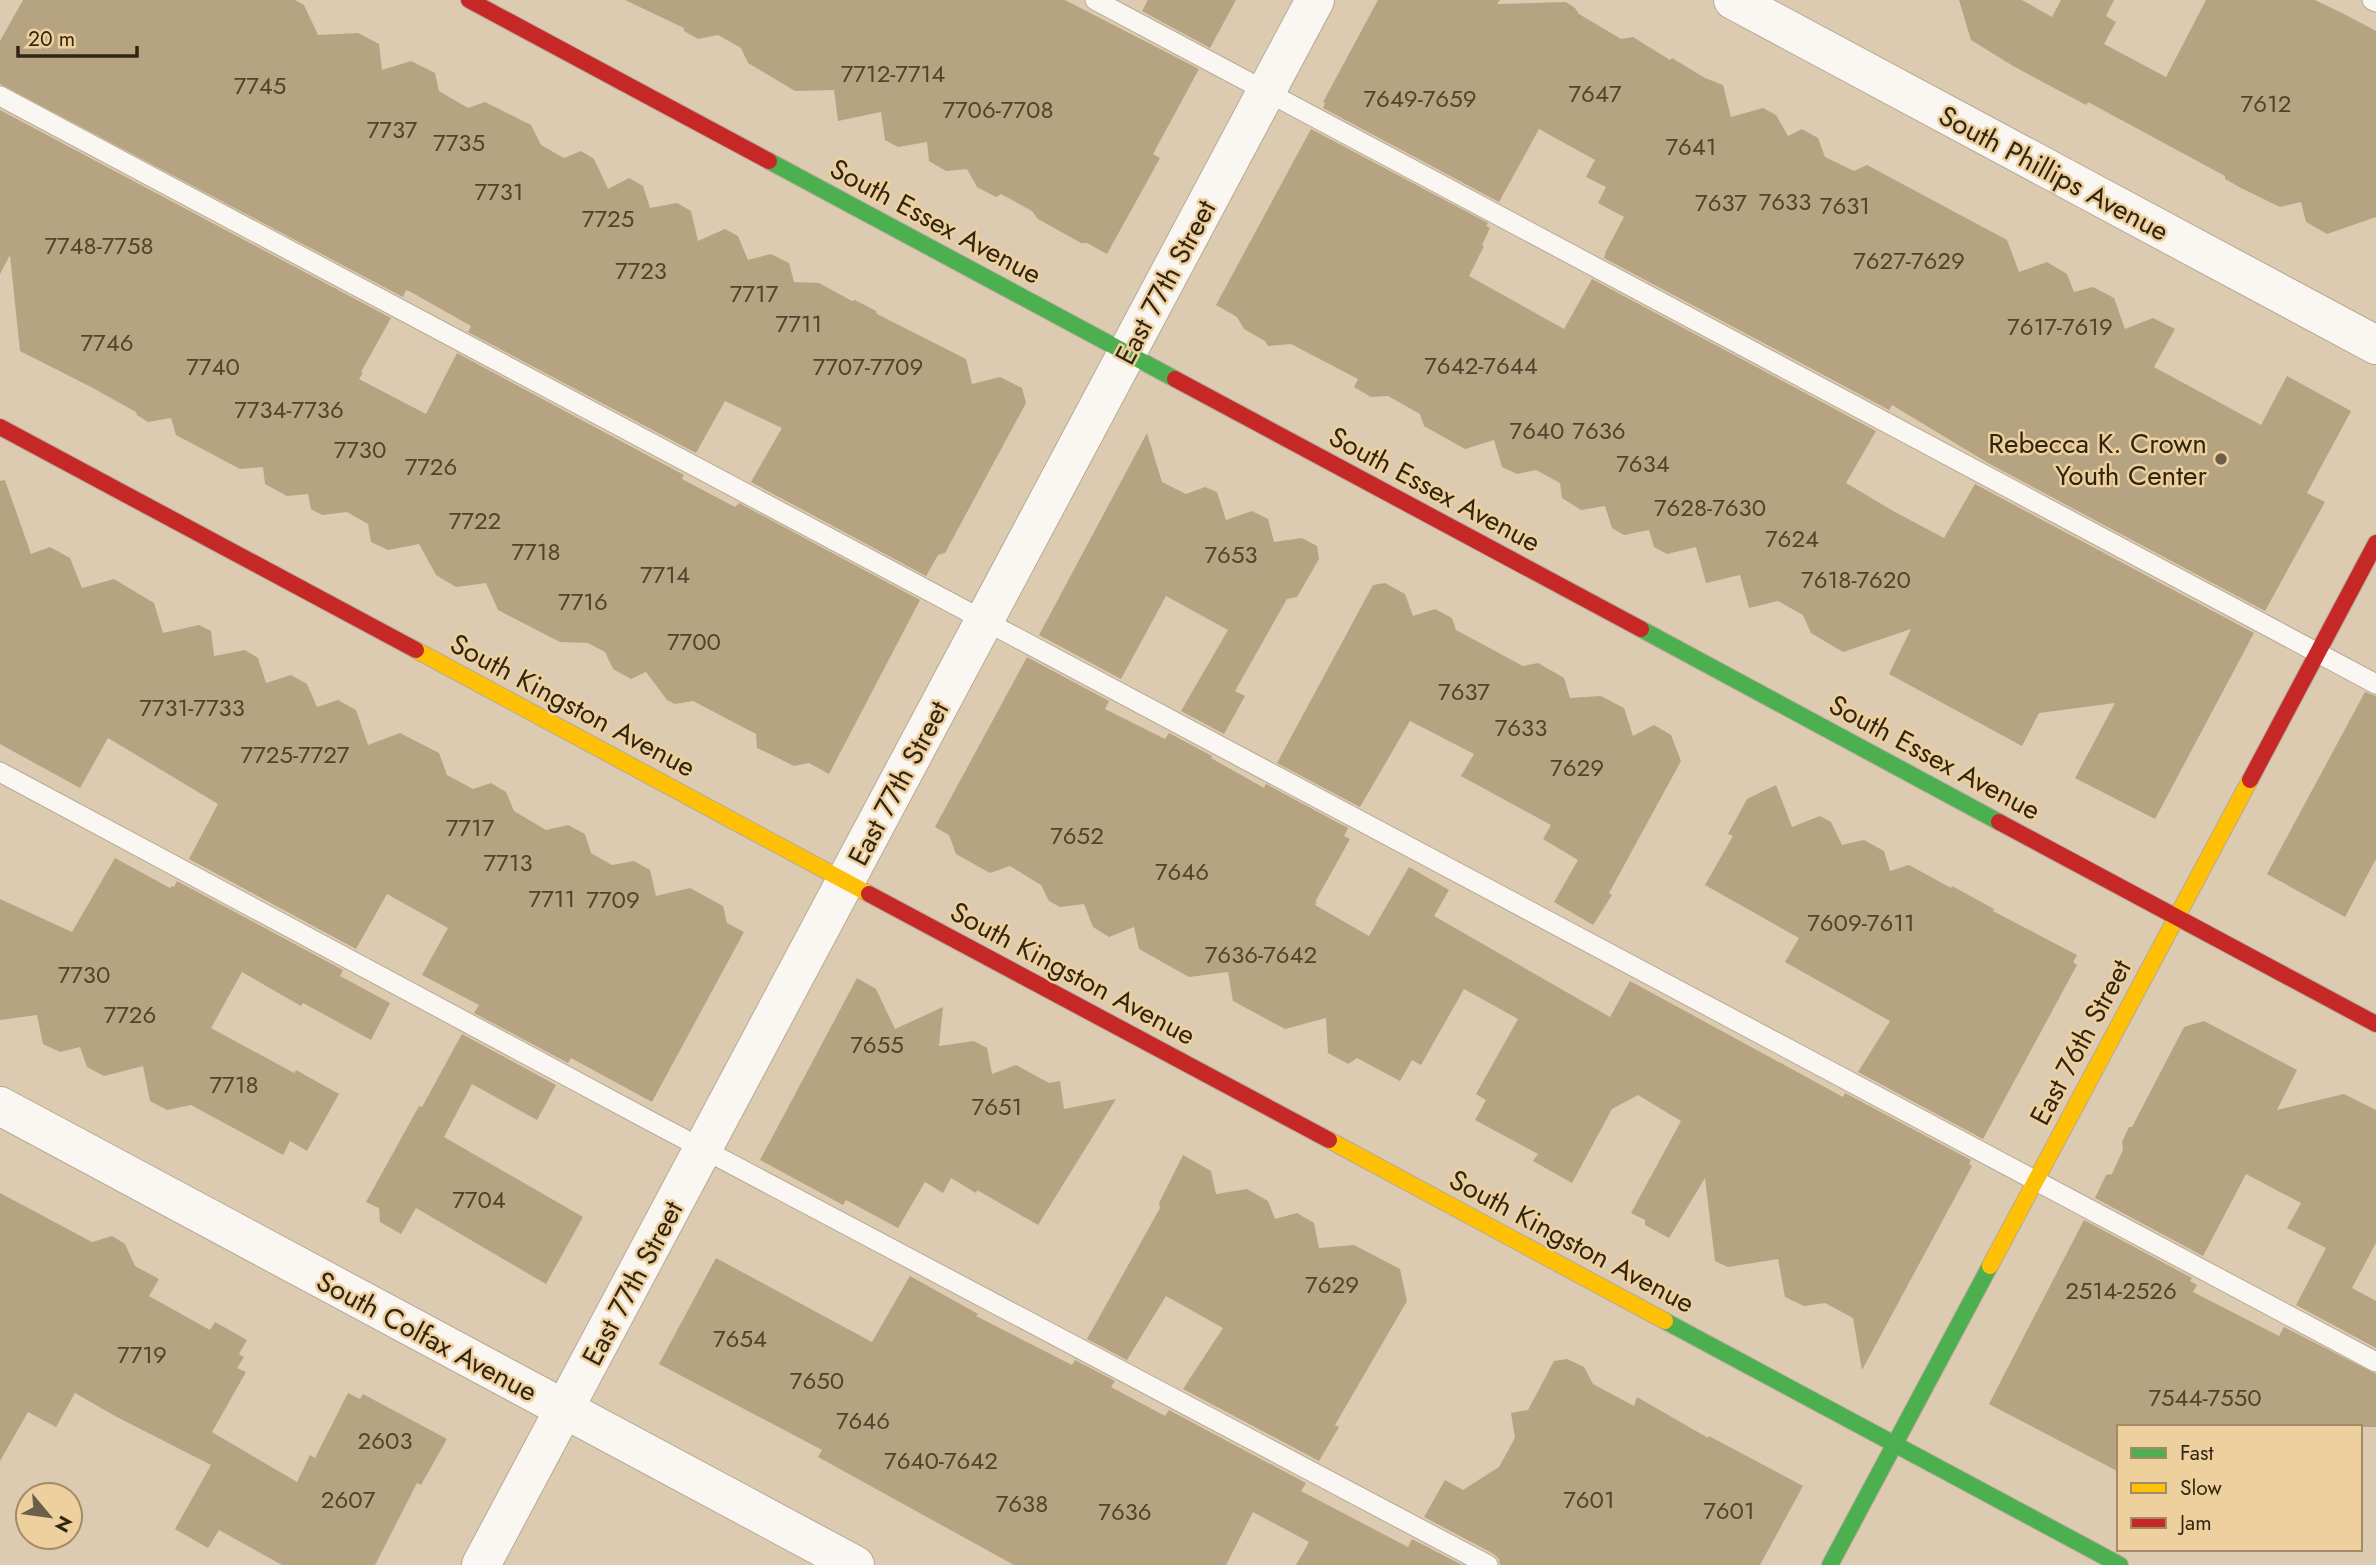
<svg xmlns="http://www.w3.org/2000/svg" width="2376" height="1565" font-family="Jost,sans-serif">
	<rect width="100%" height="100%" fill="#dccbb0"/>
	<g fill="#b5a381">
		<path d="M23,0H295L304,5L318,35L358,33L379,44L382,70L411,61L435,73L439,91L468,108L485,102L531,125L541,145L564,158L581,151L594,159L608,189L629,178L643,186L650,208L677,203L691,211L698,241L725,229L738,236L748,260L771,254L789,263L794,282L819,283L852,301L855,300L876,311L877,314L966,359L972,384L1000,377L1022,388L1026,403L945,553L938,555L926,576L751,482L782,428L725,401L696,453L468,332L471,326L411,292L406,290L403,297L0,84V41Z"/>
		<path d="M625,0H1065L1199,69L1153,154L1160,158L1107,254L1087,243H1081L1038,219L1032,211L1001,194L996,197L977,187L967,169L946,171L929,161L927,142L898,147L885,140L881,112L838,121L834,90L795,91L748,63L741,48L718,35L698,39L684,31V28Z"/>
		<path d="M1148,0H1236L1210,48L1142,11Z"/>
		<path d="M1378,0H1500L1497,4L1566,2L1575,8L1579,14L1621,39L1633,37L1670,60L1672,58L1705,78L1723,85L1731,117L1763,108L1776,115L1788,136L1802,129L1818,138L1825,157L1854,171L1867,165L2007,240L2019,272L2047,262L2067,274L2074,292L2093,287L2114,298L2125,329L2153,318L2175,329L2154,367L2261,425L2287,376L2351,411L2307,493L2325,502L2265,611L1988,463L1892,405L1889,410L1604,258L1606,253H1605L1624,217L1598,203L1606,187L1586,177L1595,160L1539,129L1499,202L1323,108L1325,103L1323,102Z"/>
		<path d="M1959,0H2022L2052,17L2061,0H2114L2106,16L2116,22L2104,44L2166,77L2206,0H2315L2346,15L2376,31V217L2327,234L2306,222L2301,202L2280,207L2241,188L2225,179V176L2088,102L2086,105L2013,66L1971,40Z"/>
		<path d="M0,110L391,318L361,372L363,373L359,379L426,414L457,353L684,475L682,479L735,507L739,503L920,600L829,774L809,763L794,766L770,754L757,748L756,734L693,701L675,704L667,700L646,672L631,679L613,669L605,652L588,643L560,642L498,610L486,583L456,587L436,575L419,544L388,550L371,542L368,524L347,512L322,515L311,509L308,494L287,496L265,484L263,467L240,469L176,435L171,418L148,422L137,415L136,412L91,387L20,351L10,255L0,274Z"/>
		<path d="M1311,129L1488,223L1486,226L1490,228L1482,245L1484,246L1469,276L1564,329L1592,279L1876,431L1846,483L1895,512L1944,538L1975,484L2254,633L2155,819L2075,778L2115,703L2039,713L2022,746L1889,674L1911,629L1843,652L1811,633L1803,615L1778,601L1749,608L1740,575L1706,583L1696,547L1667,554L1654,547L1649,530L1624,535L1612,528L1605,506L1581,510L1562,498L1560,483L1536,470L1517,474L1502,467L1494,440L1465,449L1424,426L1420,414L1388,396L1371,397L1354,387L1358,379L1291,344L1268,346L1265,341L1244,329L1237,317L1216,305Z"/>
		<path d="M1147,433L1162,482L1186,494L1205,487L1217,492L1226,520L1252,511L1268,519L1274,542L1302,538L1317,546L1319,559L1297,597L1287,599L1235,691L1245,696L1224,734L1181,711L1228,630L1166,596L1121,679L1039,635Z"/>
		<path d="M5,480L31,554L50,547L70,558L82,588L114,579L154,603L163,633L199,625L211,631L214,656L245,650L258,658L266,683L291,675L307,684L317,707L338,700L356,710L368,745L400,733L439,753L447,775L473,789L491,783L506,792L514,811L546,830L568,825L585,834L591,853L612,865L634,861L650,870L656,896L690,888L723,906L727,923L744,932L652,1102L571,1058L568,1063L474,1013L479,1005L422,975L448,928L387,894L356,949L189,859L218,804L108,738L80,788L0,744V481Z"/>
		<path d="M1385,583L1405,594L1413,616L1435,609L1452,618L1456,630L1523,666L1538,663L1564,678L1570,698L1601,696L1624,708L1633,736L1654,725L1671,735L1681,761L1609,893L1612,895L1593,925L1554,902L1578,860L1543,839L1551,825L1461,776L1474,754L1410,721L1360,807L1277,763L1373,585Z"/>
		<path d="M1027,657L1109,701L1105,709L1165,739L1169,733L1212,756L1211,758L1264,788L1266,784L1348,828L1344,836L1350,839L1315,902H1317L1315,905L1369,936L1409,867L1449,890L1434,916L1610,1017L1630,981L1843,1097L1845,1093L1971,1160L1969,1164L1972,1166L1862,1370L1853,1318L1825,1303L1804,1306L1785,1297L1778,1259L1728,1267L1715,1261L1705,1178L1669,1238L1645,1225V1220L1631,1213L1681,1121L1638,1095L1612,1109L1572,1183L1533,1161L1538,1154L1475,1120L1486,1100L1476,1094L1518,1019L1464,989L1421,1065L1412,1060L1400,1081L1357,1058L1348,1064L1328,1053L1326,1018L1285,1029L1233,1001L1228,972L1189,977L1139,949L1134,927L1109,937L1093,927L1084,904L1060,907L1049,901L1041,885L1010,866L990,873L956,854L949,835L935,827Z"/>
		<path d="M2365,692L2376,696V859L2345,917L2267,874Z"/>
		<path d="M1776,785L1792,827L1820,816L1831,822L1842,845L1864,840L1884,851L1890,871L1909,865L1951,888L1952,886L1994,909L1993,911L2077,955L2073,962L2077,965L1983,1139L1858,1072L1890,1021L1785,962L1799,938L1705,885L1733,836L1728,834L1747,799Z"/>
		<path d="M115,858L170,888L172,886L174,887L177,881L343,970L340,976L390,1003L371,1040L303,1003L301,1006L242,972L211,1028L294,1073L296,1070L339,1094L307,1151L290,1141L283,1155L191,1105L167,1110L150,1101L143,1066L104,1076L87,1067L80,1047L60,1052L43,1044L37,1015L0,1020V899L72,932Z"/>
		<path d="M857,978L876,989L895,1029L943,1007L939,1046L974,1041L987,1048L992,1074L1016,1065L1049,1083L1060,1081L1064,1109L1116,1099L1038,1225L977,1190L976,1193L951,1178L943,1193L925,1182L898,1228L846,1200L843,1205L760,1160Z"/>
		<path d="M2204,1021L2297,1070L2277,1110L2344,1094L2376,1110V1243L2352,1288L2376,1301V1348L2296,1305L2326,1248L2287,1228L2301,1203L2246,1174L2203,1256L2095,1198L2106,1175L2112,1174L2123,1150L2122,1142L2129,1127H2132L2184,1027Z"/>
		<path d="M462,1034L556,1085L537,1120L472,1084L444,1137L583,1217L546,1284L416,1208L401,1234L380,1222L379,1208L366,1202L419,1106L422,1107Z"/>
		<path d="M1183,1155L1211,1171L1216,1194L1247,1189L1268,1201L1275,1219L1297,1213L1314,1223L1319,1248L1354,1245L1400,1269L1407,1301L1335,1425L1339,1427L1319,1461L1183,1389L1223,1328L1166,1296L1127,1360L1087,1339L1160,1208L1159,1203Z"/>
		<path d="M0,1193L92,1242L112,1236L125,1244L135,1266L159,1279L149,1296L210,1330L215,1322L247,1340L239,1354L244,1357L237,1368L246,1372L212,1432L297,1482L310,1455L315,1458L348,1393L360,1399L363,1394L447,1439L421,1485L417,1483L375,1565H282L219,1530L208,1548L175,1529L211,1465L115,1416L75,1393L56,1427L28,1412L0,1461Z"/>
		<path d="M2084,1220L2192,1278L2190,1281L2197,1285L2193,1292L2279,1336L2284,1327L2376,1374V1427H2119V1472L1989,1404Z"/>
		<path d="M716,1258L872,1342L910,1276L978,1314L976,1316L1072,1365L1075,1360L1115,1381L1111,1387L1165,1416L1169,1410L1306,1483L1301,1491L1408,1547L1412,1539L1462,1565H1296L1309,1542L1253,1512L1226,1565H1014L818,1457L822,1450L659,1364Z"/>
		<path d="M1567,1359L1584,1367L1593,1384L1634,1406L1637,1397L1708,1438L1709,1436L1803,1486L1760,1565H1500L1499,1559L1494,1554L1424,1517L1445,1480L1463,1490L1499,1467L1515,1438L1511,1413L1528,1410L1554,1361Z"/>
	</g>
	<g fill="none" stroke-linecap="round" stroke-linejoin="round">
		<g stroke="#b6aa94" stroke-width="21">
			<g id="lane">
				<path d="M1095,0L2376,684"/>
				<path d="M2372,0L2376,2"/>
				<path d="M0,96L2376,1362"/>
				<path d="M0,772L654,1123L1488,1565"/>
			</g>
		</g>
		<g stroke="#b6aa94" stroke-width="40">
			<g id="street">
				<path d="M1733,0L2376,345"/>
				<path d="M0,1106L855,1565"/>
				<path d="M481,1565L1315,0"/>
			</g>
		</g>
		<g stroke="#b6aa94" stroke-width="18">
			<g id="fast">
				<path d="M769,161L1175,379"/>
				<path d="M1641,629L1999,822"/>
				<path d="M1665,1321L2120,1565"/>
				<path d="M1830,1565L1990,1266"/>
			</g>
		</g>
		<g stroke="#b6aa94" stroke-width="18">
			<g id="slow">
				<path d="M416,650L869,894"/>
				<path d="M1329,1140L1665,1321"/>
				<path d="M1990,1266L2250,780"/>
			</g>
		</g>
		<g stroke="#b6aa94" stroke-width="18">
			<g id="jam">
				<path d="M469,0L769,161"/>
				<path d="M1175,379L1641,629"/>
				<path d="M0,427L416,650"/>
				<path d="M2250,780L2376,543"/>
				<path d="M1999,822L2376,1024"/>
				<path d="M869,894L1329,1140"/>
			</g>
		</g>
		<use href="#lane" stroke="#faf7f3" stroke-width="19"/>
		<use href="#street" stroke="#faf7f3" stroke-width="38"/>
		<use href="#fast" stroke="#4caf50" stroke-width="16"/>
		<use href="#slow" stroke="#ffc107" stroke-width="16"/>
		<use href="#jam" stroke="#c62828" stroke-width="16"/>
	</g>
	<circle fill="#6c5f49" stroke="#eecf9e" stroke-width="2.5" cx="2221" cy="459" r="7"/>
	<g text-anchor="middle" stroke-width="5" stroke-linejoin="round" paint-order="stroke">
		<g font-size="24" fill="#51442d">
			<text x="893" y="82">7712-7714</text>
			<text x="260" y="94">7745</text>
			<text x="1595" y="102">7647</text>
			<text x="1420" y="107">7649-7659</text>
			<text x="2266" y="112">7612</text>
			<text x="998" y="118">7706-7708</text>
			<text x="392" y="138">7737</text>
			<text x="459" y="151">7735</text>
			<text x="1691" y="155">7641</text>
			<text x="499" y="200">7731</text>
			<text x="1785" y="210">7633</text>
			<text x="1721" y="211">7637</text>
			<text x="1845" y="214">7631</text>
			<text x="608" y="227">7725</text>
			<text x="99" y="254">7748-7758</text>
			<text x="1909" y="269">7627-7629</text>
			<text x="641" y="279">7723</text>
			<text x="754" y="302">7717</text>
			<text x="799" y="332">7711</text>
			<text x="2060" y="335">7617-7619</text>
			<text x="107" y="351">7746</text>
			<text x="1481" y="374">7642-7644</text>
			<text x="213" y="375">7740</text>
			<text x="868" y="375">7707-7709</text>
			<text x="289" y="418">7734-7736</text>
			<text x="1537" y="439">7640</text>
			<text x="1599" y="439">7636</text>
			<text x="360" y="458">7730</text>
			<text x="1643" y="472">7634</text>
			<text x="431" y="475">7726</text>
			<text x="1710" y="516">7628-7630</text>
			<text x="475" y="529">7722</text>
			<text x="1792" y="547">7624</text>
			<text x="536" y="560">7718</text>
			<text x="1231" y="563">7653</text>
			<text x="665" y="583">7714</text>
			<text x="1856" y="588">7618-7620</text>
			<text x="583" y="610">7716</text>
			<text x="694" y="650">7700</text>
			<text x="1464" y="700">7637</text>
			<text x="192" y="716">7731-7733</text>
			<text x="1521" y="736">7633</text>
			<text x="295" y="763">7725-7727</text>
			<text x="1577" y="776">7629</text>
			<text x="470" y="836">7717</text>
			<text x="1077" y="844">7652</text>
			<text x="508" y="871">7713</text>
			<text x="1182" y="880">7646</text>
			<text x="552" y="907">7711</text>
			<text x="613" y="908">7709</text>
			<text x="1861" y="931">7609-7611</text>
			<text x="1261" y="963">7636-7642</text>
			<text x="84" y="983">7730</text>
			<text x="130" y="1023">7726</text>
			<text x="877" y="1053">7655</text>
			<text x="234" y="1093">7718</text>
			<text x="997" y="1115">7651</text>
			<text x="479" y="1208">7704</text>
			<text x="1332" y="1293">7629</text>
			<text x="2121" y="1299">2514-2526</text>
			<text x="740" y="1347">7654</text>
			<text x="142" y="1363">7719</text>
			<text x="817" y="1389">7650</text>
			<text x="2205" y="1406">7544-7550</text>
			<text x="863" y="1429">7646</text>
			<text x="385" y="1449">2603</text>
			<text x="941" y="1469">7640-7642</text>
			<text x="348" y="1508">2607</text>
			<text x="1589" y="1508">7601</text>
			<text x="1022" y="1512">7638</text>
			<text x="1729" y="1519">7601</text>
			<text x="1125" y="1520">7636</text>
		</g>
		<g font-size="28" fill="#302511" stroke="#eecf9e">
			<text transform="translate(2054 173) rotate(28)" y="10">South Phillips Avenue</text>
			<text transform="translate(936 221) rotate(28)" y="10">South Essex Avenue</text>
			<text transform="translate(1165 282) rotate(-62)" y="10">East 77th Street</text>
			<text transform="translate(1435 489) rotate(28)" y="10">South Essex Avenue</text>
			<text transform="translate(573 705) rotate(28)" y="10">South Kingston Avenue</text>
			<text transform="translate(1935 757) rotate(28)" y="10">South Essex Avenue</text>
			<text transform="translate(898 783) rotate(-62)" y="10">East 77th Street</text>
			<text transform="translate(1073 973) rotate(28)" y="10">South Kingston Avenue</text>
			<text transform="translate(2080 1042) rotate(-62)" y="10">East 76th Street</text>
			<text transform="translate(1572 1241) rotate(28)" y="10">South Kingston Avenue</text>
			<text transform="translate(632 1283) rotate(-62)" y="10">East 77th Street</text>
			<text transform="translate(427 1336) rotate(28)" y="10">South Colfax Avenue</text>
		</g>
		<g font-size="28" fill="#302511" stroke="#eecf9e" text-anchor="end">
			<text x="2207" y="453">Rebecca K. Crown<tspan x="2207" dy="32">Youth Center</tspan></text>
		</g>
	</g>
	<rect x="2117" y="1425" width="245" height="126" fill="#eecf9e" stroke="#a28b66" stroke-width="2"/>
	<rect x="2131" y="1448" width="35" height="10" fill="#4caf50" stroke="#a28b66" stroke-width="2"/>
	<text x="2180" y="1460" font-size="21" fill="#302511">Fast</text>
	<rect x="2131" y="1483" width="35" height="10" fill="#ffc107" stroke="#a28b66" stroke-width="2"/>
	<text x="2180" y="1495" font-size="21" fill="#302511">Slow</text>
	<rect x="2131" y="1518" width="35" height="10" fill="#c62828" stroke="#a28b66" stroke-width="2"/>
	<text x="2180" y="1530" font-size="21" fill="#302511">Jam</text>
	<g transform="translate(49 1516) rotate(119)"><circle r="33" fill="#eecf9e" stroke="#a28b66" stroke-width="2"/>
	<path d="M0-5L12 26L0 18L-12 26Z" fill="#6c5f49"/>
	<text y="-10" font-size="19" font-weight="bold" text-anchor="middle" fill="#302511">N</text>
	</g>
	<path d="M18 46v10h119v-10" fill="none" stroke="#302511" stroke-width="3.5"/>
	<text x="28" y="46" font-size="21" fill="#302511" stroke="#eecf9e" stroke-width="5" paint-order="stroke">20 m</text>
</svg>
